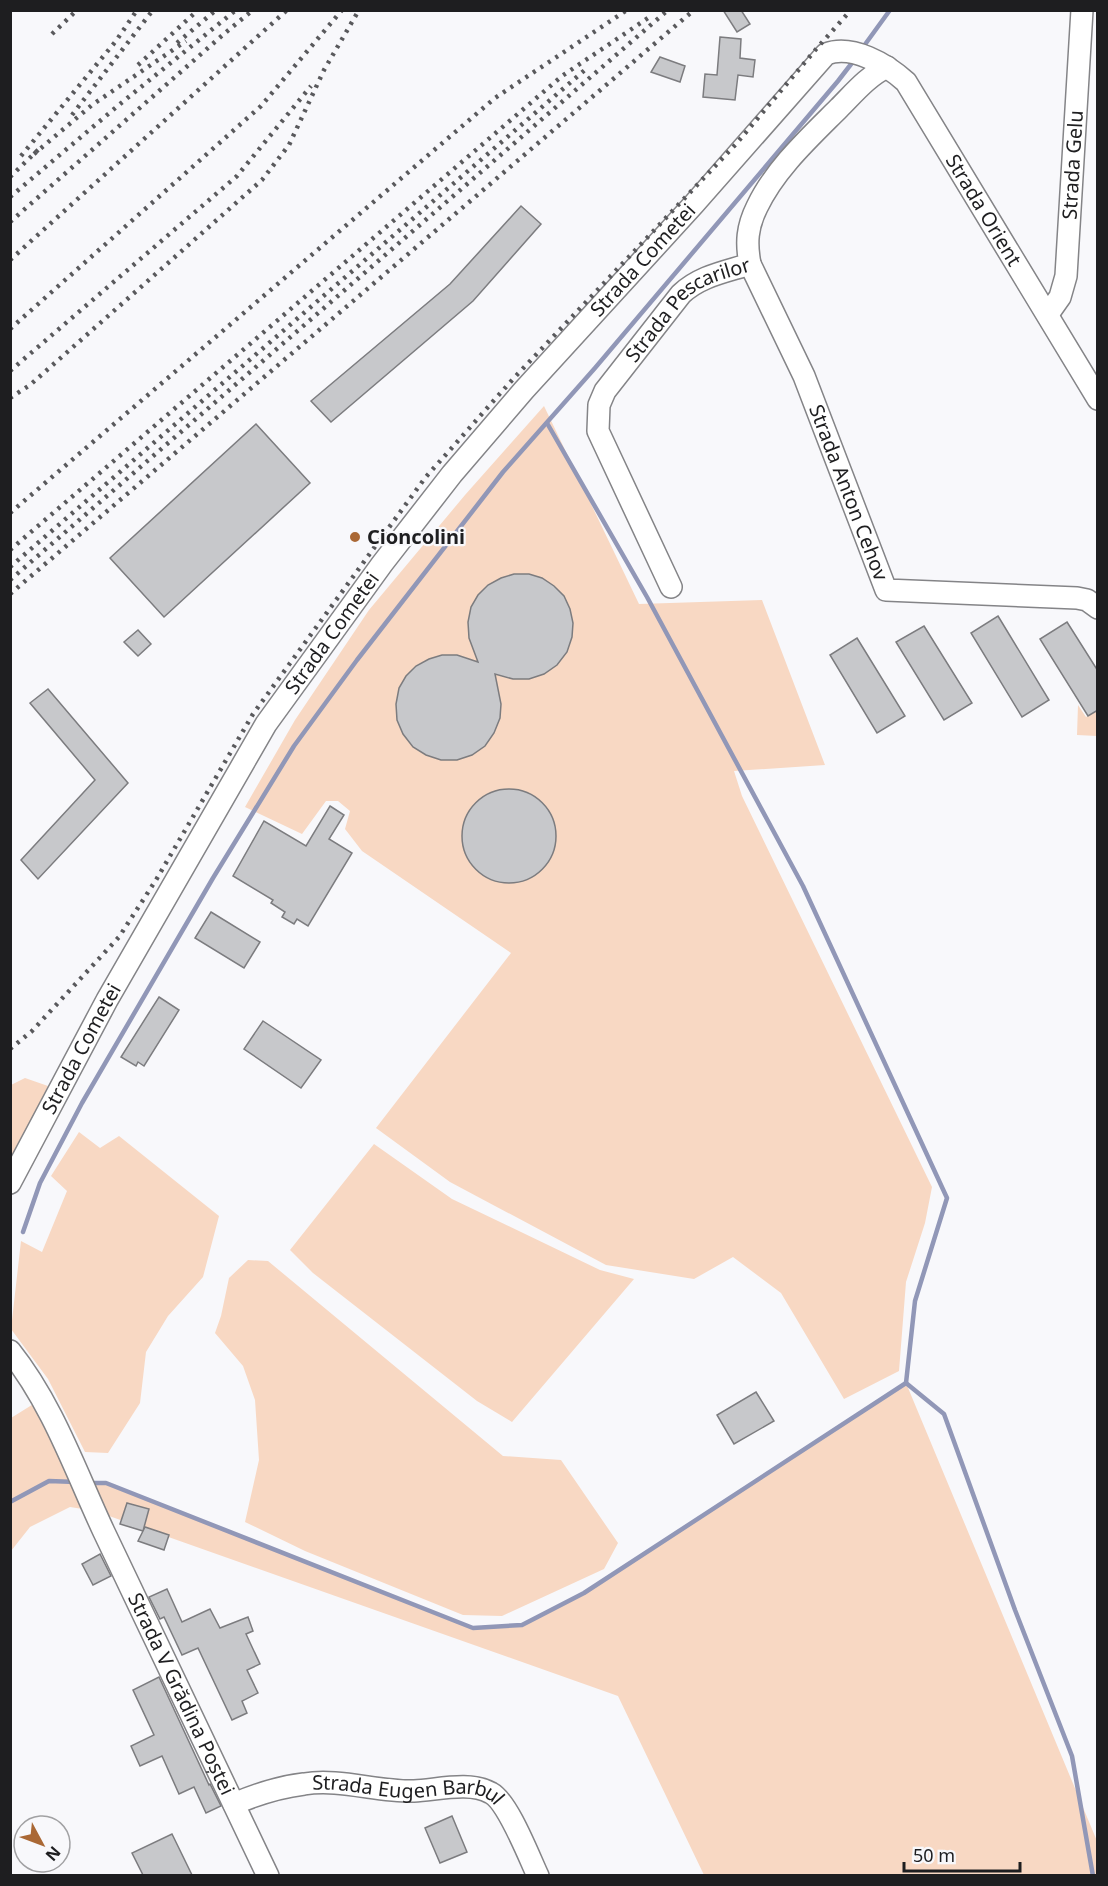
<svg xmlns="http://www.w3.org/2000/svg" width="1108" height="1886" font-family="'Noto Sans',sans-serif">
	<rect width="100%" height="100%" fill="#f8f8fb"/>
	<g fill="#f8d8c3">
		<path d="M544,406L639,604L762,600L825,765L734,771L742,796L932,1187L925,1223L906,1282L899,1371L844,1399L781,1293L733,1257L694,1279L606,1265L450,1182L376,1128L511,953L362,851L345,829L350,811L338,801H326L302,834L245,807L295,720L369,610L465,495Z"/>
		<path d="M1078,705L1086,717L1097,710V736L1077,735Z"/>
		<path d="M25,1078L48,1086L11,1163V1085Z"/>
		<path d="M79,1132L100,1148L119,1136L219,1216L203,1277L168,1316L146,1352L140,1403L108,1453L85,1452L48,1379L11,1329L21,1241L42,1252L67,1191L51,1176Z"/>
		<path d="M374,1144L452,1199L600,1270L634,1279L512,1422L477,1401L313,1273L290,1250Z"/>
		<path d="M248,1260L268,1261L503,1456L561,1460L618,1543L604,1569L502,1616L463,1615L305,1551L245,1522L259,1460L255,1400L243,1366L215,1333L221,1316L229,1278Z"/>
		<path d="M906,1383L1097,1841V1875H704L618,1696L95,1511L70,1507L30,1527L11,1551V1418L35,1403L81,1480L106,1483L473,1628L522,1625L584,1593Z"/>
	</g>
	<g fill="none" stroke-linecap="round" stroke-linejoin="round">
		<g stroke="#9197b7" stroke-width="4.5">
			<path d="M861,50L890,10"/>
			<path d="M547,423L647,597L803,886L947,1198L915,1301L906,1383"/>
			<path d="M23,1232L40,1183L82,1103L213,878L294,746L357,660L503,472L595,368L838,81L855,59"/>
			<path d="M90,1483H106L473,1628L522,1625L584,1593L906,1383L944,1414L1015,1610L1072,1756L1093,1876"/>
			<path d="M10,1502L49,1481L76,1482"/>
		</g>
	</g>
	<g fill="#c7c8cb" stroke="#7c7c7f" stroke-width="1.5">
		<path d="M723,10H741L750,24L737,32Z"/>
		<path d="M720,37L741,39L740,58L755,60L753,77L738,75L735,100L703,97L705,74L717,75Z"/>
		<path d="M660,57L685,66L680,82L651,72Z"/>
		<path d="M521,206L541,224L473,301L331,422L311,401L450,284Z"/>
		<path d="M256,424L310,483L164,617L110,558Z"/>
		<path d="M514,574H529L542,578L554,586L564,596L570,609L573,623L572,637L567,652L557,665L544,674L529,679H513L495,674L501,704L500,718L494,733L485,746L472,755L457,760H441L426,755L413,747L403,734L397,720L396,704L399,688L406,676L416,666L429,659L442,655H457L478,662L469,638L468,622L471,607L478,595L488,585L501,578Z"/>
		<path d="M998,616L1049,700L1022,717L971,633Z"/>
		<path d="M1067,622L1098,671V710L1088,716L1040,639Z"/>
		<path d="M924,626L972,703L944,720L896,642Z"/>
		<path d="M138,630L151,644L138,656L124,642Z"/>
		<path d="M857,638L905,716L877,733L830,655Z"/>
		<path d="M48,689L128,783L38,879L21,860L95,780L30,703Z"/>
		<circle cx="509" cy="836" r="47"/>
		<path d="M330,806L344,815L329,839L352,853L308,926L297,919L294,924L282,917L285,912L271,903L273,900L233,876L264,821L306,846Z"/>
		<path d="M211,912L260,942L244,968L195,938Z"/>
		<path d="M159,997L179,1010L144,1066L138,1062L136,1066L121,1057Z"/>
		<path d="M263,1021L321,1060L301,1088L244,1049Z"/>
		<path d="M756,1392L774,1421L734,1444L717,1415Z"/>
		<path d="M127,1503L149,1509L143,1531L145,1527L169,1535L164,1550L138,1541L143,1531L120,1524Z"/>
		<path d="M100,1554L111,1576L93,1585L82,1564Z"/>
		<path d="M167,1589L182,1622L210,1609L220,1628L248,1617L253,1631L246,1634L260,1664L247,1670L258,1693L242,1701L247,1713L232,1720L198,1648L182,1655L164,1617L160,1619L149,1597Z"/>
		<path d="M159,1677L209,1785L210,1784L221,1806L206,1813L194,1787L179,1794L162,1756L140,1766L131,1746L154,1735L133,1690Z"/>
		<path d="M452,1816L467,1852L440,1863L425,1828Z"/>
		<path d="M172,1834L192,1875H143L132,1853Z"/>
	</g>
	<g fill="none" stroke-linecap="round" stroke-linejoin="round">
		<g stroke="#848487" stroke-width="24">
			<g id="minor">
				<path id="s1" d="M750,264L804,376L886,590L1077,598L1087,600L1098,608"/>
				<path id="s2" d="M1048,314L1060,297L1066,276L1082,10"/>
				<path id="s3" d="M671,587L598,431L599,405L605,391L681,294C700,276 725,272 750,264C746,243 747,227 757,207C775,169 809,138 839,108C854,93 868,76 887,67"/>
				<path id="s4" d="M10,1183L107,1000L266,724L382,564L452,474L524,390L694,204L826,54C852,44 886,64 906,82L1098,399"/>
				<path id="s5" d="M10,1351C53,1405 75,1470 104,1532C159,1646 213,1761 268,1876"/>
				<path id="s6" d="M234,1804C257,1794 279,1787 304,1784C339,1778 378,1792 414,1791C437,1790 470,1781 491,1793C508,1802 529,1857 538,1876"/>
			</g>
		</g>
		<use href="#minor" stroke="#fff" stroke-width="21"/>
		<g stroke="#59595c" stroke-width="4.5" stroke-dasharray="3 6" stroke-linecap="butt">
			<path d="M52,34L77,10"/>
			<path d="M177,43L216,10"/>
			<path d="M138,65L198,10"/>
			<path d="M72,115L153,10"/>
			<path d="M34,154L92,105L186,41"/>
			<path d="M21,156L116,41L137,10"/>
			<path d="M10,177L39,149"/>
			<path d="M10,197L120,104L236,10"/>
			<path d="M10,222L225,33L253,10"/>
			<path d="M10,260L287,10"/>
			<path d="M10,329L261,106L342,10"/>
			<path d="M10,371L237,176L311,86"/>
			<path d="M10,398L30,385L262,180L289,145L324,70L359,10"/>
			<path d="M10,513L495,98L627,10"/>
			<path d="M10,550L562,76L651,16"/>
			<path d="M10,567L586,69"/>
			<path d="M10,580L668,10"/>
			<path d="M10,594L694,10"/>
			<path d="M10,1049L32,1031L119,937L156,880L253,714L425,478L513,379L736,144L817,48L851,10"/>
		</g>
	</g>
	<circle fill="#aa6835" stroke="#f8f8fb" stroke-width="2" cx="355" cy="537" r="6"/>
	<g text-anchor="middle" stroke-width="4.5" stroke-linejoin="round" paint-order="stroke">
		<g font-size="20" fill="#1e1e20" stroke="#f8f8fb">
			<text dy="7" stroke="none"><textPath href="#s2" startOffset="154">Strada Gelu</textPath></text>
			<text dy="7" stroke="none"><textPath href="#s4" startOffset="1638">Strada Orient</textPath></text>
			<text dy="7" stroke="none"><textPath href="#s4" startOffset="1124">Strada Cometei</textPath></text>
			<text dy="7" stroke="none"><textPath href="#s3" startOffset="333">Strada Pescarilor</textPath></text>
			<text dy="7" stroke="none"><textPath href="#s1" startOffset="249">Strada Anton Cehov</textPath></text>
			<text dy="7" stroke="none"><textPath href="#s4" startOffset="638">Strada Cometei</textPath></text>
			<text dy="7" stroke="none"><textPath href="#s4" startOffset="152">Strada Cometei</textPath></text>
			<text dy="7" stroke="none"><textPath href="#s5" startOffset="384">Strada V Grădina Poștei</textPath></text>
			<text dy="7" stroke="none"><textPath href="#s6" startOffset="178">Strada Eugen Barbul</textPath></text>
		</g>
		<g font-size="20" font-weight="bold" fill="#1e1e20" stroke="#f8f8fb" text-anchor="start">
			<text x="367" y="544">Cioncolini</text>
		</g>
	</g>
	<rect width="1108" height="1886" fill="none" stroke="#1e1e20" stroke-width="24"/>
	<g transform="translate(42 1844) rotate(131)"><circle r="28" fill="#f8f8fb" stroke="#a1a1a3" stroke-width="1.5"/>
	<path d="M0-4.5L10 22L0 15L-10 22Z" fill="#aa6835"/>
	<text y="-9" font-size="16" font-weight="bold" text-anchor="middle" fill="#1e1e20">N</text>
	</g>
	<path d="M904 1862v9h116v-9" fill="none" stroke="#1e1e20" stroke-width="3"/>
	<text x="913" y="1862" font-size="18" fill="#1e1e20" stroke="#f8f8fb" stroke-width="4.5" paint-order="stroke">50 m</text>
</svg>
